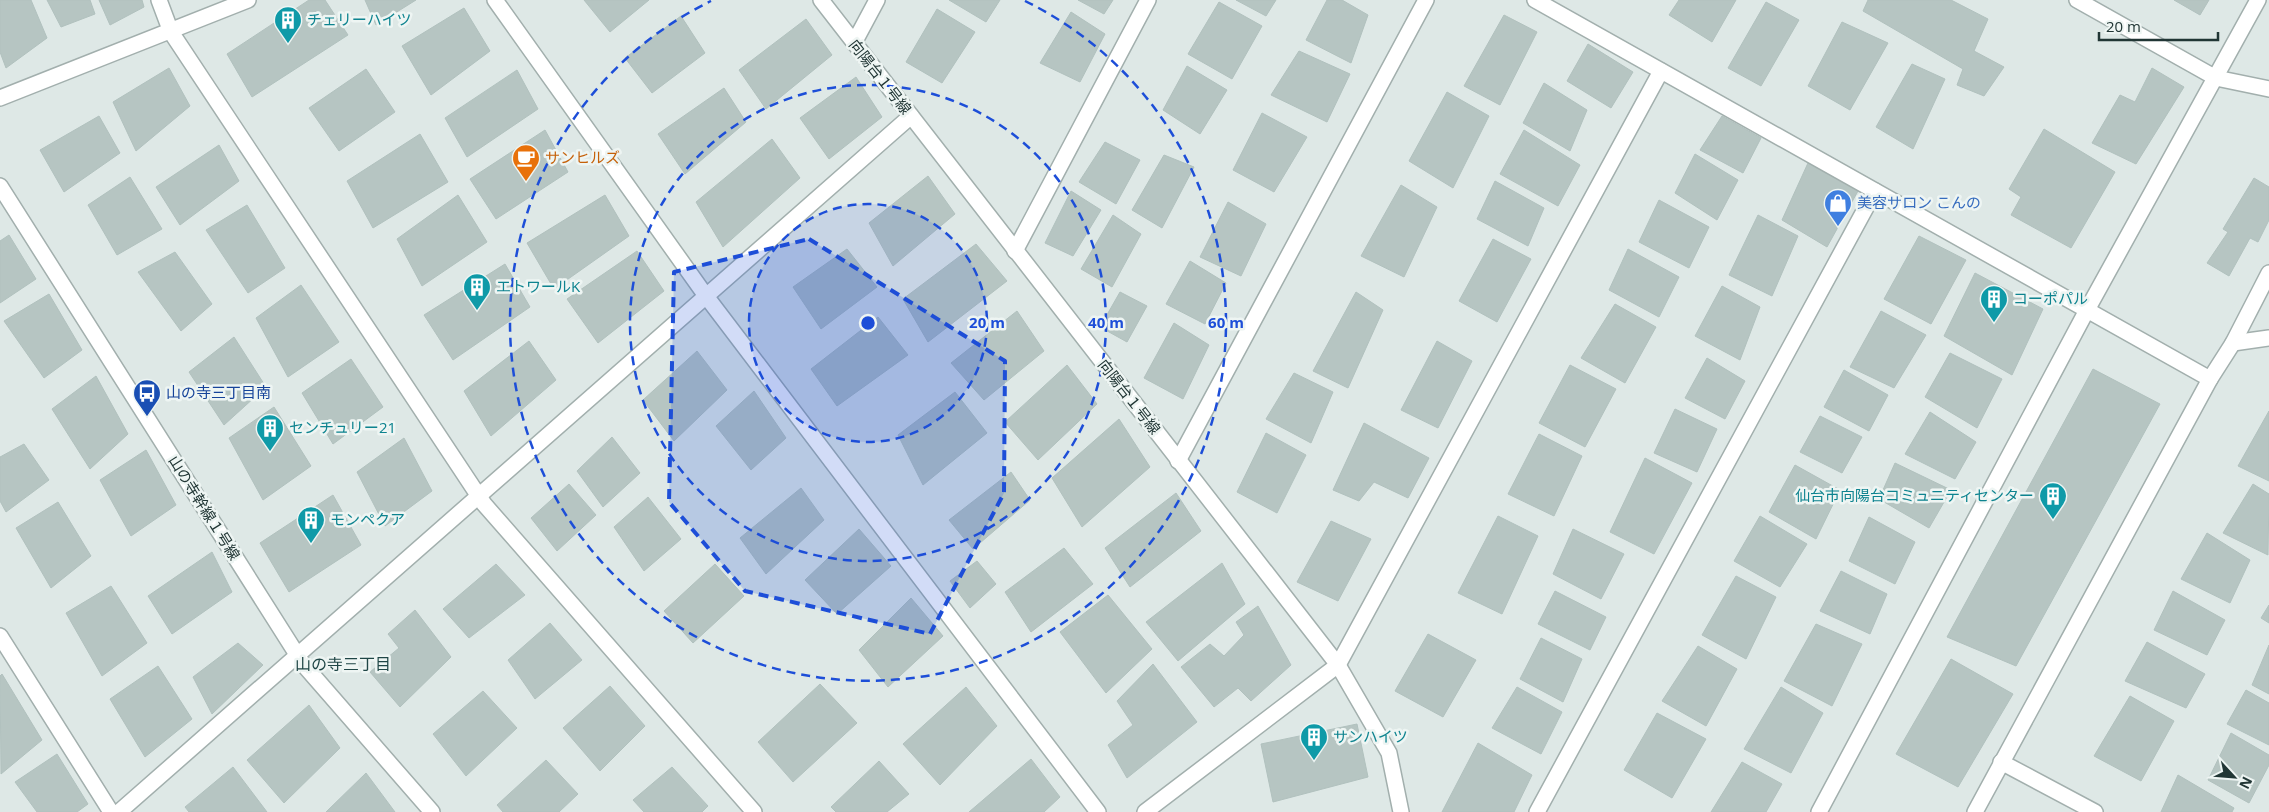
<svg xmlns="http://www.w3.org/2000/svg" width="2269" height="812" font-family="'Open Sans','Noto Sans JP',sans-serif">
	<rect width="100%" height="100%" fill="#dee8e6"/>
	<g fill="#b6c5c2" stroke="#b1c1be">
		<path d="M0,0H31L47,38L6,68L0,52Z"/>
		<path d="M47,0H90L95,14L61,27Z"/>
		<path d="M99,0H142L144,7L110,25Z"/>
		<path d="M309,0H325L348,35L252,97L227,54Z"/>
		<path d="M365,0H416L376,25Z"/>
		<path d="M584,0H649L610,32Z"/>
		<path d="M949,0H1000L986,22Z"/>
		<path d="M1078,0H1113L1104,14Z"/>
		<path d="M1236,0H1276L1266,16Z"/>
		<path d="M1327,0H1342L1368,15L1351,63L1306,40Z"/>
		<path d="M1679,0H1736L1712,42L1669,15Z"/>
		<path d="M1868,0H1951L1988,19L1974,51L2004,67L1984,96L1957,85L1963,69L1863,11Z"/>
		<path d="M2174,0H2209L2200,15Z"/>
		<path d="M1219,2L1262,26L1232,79L1188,54Z"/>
		<path d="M1766,2L1799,20L1761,86L1728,68Z"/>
		<path d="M464,8L490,51L431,95L402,46Z"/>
		<path d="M937,9L975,32L942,83L906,62Z"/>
		<path d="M1071,12L1105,34L1080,82L1040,63Z"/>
		<path d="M1504,15L1537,32L1500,105L1464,86Z"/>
		<path d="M681,16L705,53L652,93L625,58Z"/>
		<path d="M806,19L832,55L766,109L739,70Z"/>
		<path d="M1842,22L1888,43L1850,110L1808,86Z"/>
		<path d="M1588,44L1633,72L1611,108L1567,81Z"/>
		<path d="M1299,51L1350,74L1327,122L1271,95Z"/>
		<path d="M1912,64L1945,79L1913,149L1876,127Z"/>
		<path d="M1187,66L1227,90L1200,134L1163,110Z"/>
		<path d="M169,68L190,106L136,151L113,102Z"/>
		<path d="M2152,68L2184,87L2136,164L2092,143L2120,95L2135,102Z"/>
		<path d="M366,69L395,112L339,151L309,108Z"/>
		<path d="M517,70L538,109L467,157L445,118Z"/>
		<path d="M856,77L882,117L829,159L800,118Z"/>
		<path d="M1544,83L1587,110L1570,151L1523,123Z"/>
		<path d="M724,88L746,122L685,174L658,134Z"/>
		<path d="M1447,92L1489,116L1453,188L1409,161Z"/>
		<path d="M1262,113L1307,137L1274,192L1233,170Z"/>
		<path d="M99,116L120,153L64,192L40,150Z"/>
		<path d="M1722,116L1761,138L1743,173L1700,150Z"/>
		<path d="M2044,129L2115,172L2071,248L2011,215L2021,197L2009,189Z"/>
		<path d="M545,130L568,172L496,219L470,179Z"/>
		<path d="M1524,130L1580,165L1558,206L1500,174Z"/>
		<path d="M420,134L448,182L373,228L347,181Z"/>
		<path d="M772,139L800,178L723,247L696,202Z"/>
		<path d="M1105,142L1140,160L1116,204L1079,182Z"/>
		<path d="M219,145L239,181L180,225L156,187Z"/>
		<path d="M1695,154L1738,180L1717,220L1675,193Z"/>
		<path d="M1164,155L1194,167L1162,228L1132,210Z"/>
		<path d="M1808,163L1858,191L1827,247L1782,220Z"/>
		<path d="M928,176L955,214L893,266L869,223Z"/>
		<path d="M130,177L162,229L117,255L88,205Z"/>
		<path d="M2254,178L2269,187V220L2258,242L2250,238L2229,276L2207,263L2228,232L2223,229Z"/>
		<path d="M1495,181L1544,208L1528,246L1477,219Z"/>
		<path d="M1401,185L1437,207L1404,277L1361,256Z"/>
		<path d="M1071,191L1101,210L1073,256L1045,243Z"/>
		<path d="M458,195L487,242L422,286L397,239Z"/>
		<path d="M605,195L629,236L554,289L527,243Z"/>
		<path d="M1659,200L1709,227L1689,268L1639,242Z"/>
		<path d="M1228,202L1266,224L1241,276L1200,257Z"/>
		<path d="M247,205L285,268L248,293L206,230Z"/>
		<path d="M1113,215L1141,234L1112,287L1081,269Z"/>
		<path d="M1758,215L1798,236L1772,296L1729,275Z"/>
		<path d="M9,235L36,279L0,303V241Z"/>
		<path d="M1919,236L1966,260L1931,324L1884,299Z"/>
		<path d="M1493,239L1531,259L1497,322L1459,301Z"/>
		<path d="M976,244L1007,281L928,342L903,299Z"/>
		<path d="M847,249L877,287L821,329L793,287Z"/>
		<path d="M1628,249L1679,277L1659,317L1609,290Z"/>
		<path d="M637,251L664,291L598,343L567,299Z"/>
		<path d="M175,252L212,304L181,331L138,272Z"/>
		<path d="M1190,261L1226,283L1205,324L1166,304Z"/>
		<path d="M505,264L530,307L453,360L424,315Z"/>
		<path d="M1975,273L2043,309L2012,375L1944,336Z"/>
		<path d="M301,285L339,342L288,377L256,318Z"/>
		<path d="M1722,286L1760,307L1740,360L1695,336Z"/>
		<path d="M1120,292L1147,306L1127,342L1100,327Z"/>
		<path d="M1356,292L1383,310L1348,388L1313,371Z"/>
		<path d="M49,294L82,350L44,378L4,321Z"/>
		<path d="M1615,304L1656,327L1625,383L1581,358Z"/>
		<path d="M1017,311L1044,351L984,400L951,363Z"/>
		<path d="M1881,311L1926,335L1894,388L1850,367Z"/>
		<path d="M878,317L908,355L837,406L811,369Z"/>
		<path d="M1174,323L1209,345L1183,399L1144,378Z"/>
		<path d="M234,337L266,387L224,425L189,372Z"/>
		<path d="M529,341L556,380L491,436L464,391Z"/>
		<path d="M1437,341L1472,361L1438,428L1401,410Z"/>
		<path d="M697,351L727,390L674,441L643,400Z"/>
		<path d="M1950,353L2002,379L1977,428L1925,397Z"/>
		<path d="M1707,358L1745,381L1725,419L1685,398Z"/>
		<path d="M351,359L383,407L333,444L302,393Z"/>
		<path d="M1067,365L1097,404L1038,460L1005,422Z"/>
		<path d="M1570,365L1616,389L1585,447L1539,423Z"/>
		<path d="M2093,369L2160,404L2016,666L1947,637Z"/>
		<path d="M1844,370L1888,395L1869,431L1824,407Z"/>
		<path d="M1294,373L1333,392L1311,443L1266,419Z"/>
		<path d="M96,376L128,434L90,469L52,409Z"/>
		<path d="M754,391L786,438L751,470L716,426Z"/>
		<path d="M955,392L987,433L923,485L898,435Z"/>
		<path d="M274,407L311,466L263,500L229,438Z"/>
		<path d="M1675,409L1717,429L1697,472L1654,453Z"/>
		<path d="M2269,411V481L2238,466Z"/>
		<path d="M1930,412L1976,442L1955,479L1905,454Z"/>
		<path d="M1820,416L1862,437L1842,473L1800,452Z"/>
		<path d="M1119,419L1150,467L1082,527L1052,478Z"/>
		<path d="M1364,423L1429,458L1408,498L1374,482L1359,501L1333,490Z"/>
		<path d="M1266,433L1306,455L1277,513L1237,492Z"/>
		<path d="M1539,434L1582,456L1554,516L1508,494Z"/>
		<path d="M612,437L640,473L603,507L577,471Z"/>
		<path d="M404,438L432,491L385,526L357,472Z"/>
		<path d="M24,444L49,480L6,512L0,501V457Z"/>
		<path d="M146,450L176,505L131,536L100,480Z"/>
		<path d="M1645,458L1692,483L1654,554L1610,532Z"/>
		<path d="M1895,463L1951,490L1929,528L1879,499Z"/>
		<path d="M1795,465L1840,490L1816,539L1769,512Z"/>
		<path d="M1011,472L1030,500L973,549L949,520Z"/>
		<path d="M569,484L596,515L557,551L531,518Z"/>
		<path d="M2253,484L2269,494L2268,555L2223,533Z"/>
		<path d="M801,488L824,520L766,574L740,538Z"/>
		<path d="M1176,493L1201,531L1130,587L1105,548Z"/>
		<path d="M333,495L361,545L289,592L260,543Z"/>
		<path d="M648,497L681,539L644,571L614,527Z"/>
		<path d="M58,502L91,556L51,588L16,528Z"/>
		<path d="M1498,516L1538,536L1502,614L1458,593Z"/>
		<path d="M1760,516L1807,544L1780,587L1734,561Z"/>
		<path d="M1869,517L1915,542L1895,584L1849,561Z"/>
		<path d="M1331,521L1371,539L1338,601L1297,582Z"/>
		<path d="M859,529L891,566L837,614L805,580Z"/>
		<path d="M1573,529L1624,554L1601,599L1553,574Z"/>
		<path d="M2207,533L2250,560L2230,603L2181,579Z"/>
		<path d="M1064,548L1093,584L1031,632L1005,592Z"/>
		<path d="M212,552L232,592L172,634L148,596Z"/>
		<path d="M977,561L996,584L970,608L950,581Z"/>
		<path d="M1222,563L1245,604L1178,661L1146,622Z"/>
		<path d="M496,564L525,595L469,638L443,609Z"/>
		<path d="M715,564L744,596L693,643L664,611Z"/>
		<path d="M1841,571L1887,594L1870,634L1820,611Z"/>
		<path d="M1736,576L1776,597L1746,659L1702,635Z"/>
		<path d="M111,586L147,643L102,676L66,613Z"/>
		<path d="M1555,591L1606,617L1590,650L1538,624Z"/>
		<path d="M2173,591L2225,620L2207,655L2154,630Z"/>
		<path d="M1108,595L1152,649L1106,693L1060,632Z"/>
		<path d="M911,598L943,636L888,687L859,650Z"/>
		<path d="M2269,605V623L2261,618Z"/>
		<path d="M1258,606L1291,665L1251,701L1238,688L1214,707L1181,667L1210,644L1224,656L1244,635L1236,622Z"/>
		<path d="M415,610L451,657L400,707L370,672L399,648L388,634Z"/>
		<path d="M550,623L582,660L535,699L508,660Z"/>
		<path d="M1816,624L1862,644L1832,706L1784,681Z"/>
		<path d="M1428,634L1476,660L1443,717L1395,691Z"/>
		<path d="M1541,638L1582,659L1563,702L1520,679Z"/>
		<path d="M2147,642L2205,674L2186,708L2125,681Z"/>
		<path d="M238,643L263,665L212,714L193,677Z"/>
		<path d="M2269,645V694L2252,685Z"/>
		<path d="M1698,646L1737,669L1706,726L1662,701Z"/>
		<path d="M1951,659L2013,694L1958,787L1896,754Z"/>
		<path d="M1153,664L1197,722L1127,778L1108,745L1133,725L1117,701Z"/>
		<path d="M158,666L192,719L145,757L110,699Z"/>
		<path d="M2,674L42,740L1,774L0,676Z"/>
		<path d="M820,684L857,723L793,782L758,742Z"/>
		<path d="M610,686L645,726L600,771L563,728Z"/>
		<path d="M966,687L997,726L940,785L903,744Z"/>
		<path d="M1517,687L1562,712L1541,754L1492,728Z"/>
		<path d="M1781,687L1823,713L1791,773L1744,749Z"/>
		<path d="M2246,690L2269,703V745L2227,724Z"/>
		<path d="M483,691L517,728L466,776L433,734Z"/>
		<path d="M2130,696L2174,721L2141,781L2094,756Z"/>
		<path d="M309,705L340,748L284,803L247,760Z"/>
		<path d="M1657,713L1706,739L1672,798L1624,770Z"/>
		<path d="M1357,724L1368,777L1273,802L1261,744Z"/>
		<path d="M2231,733L2269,755V765L2249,803L2208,780Z"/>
		<path d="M1478,743L1532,775L1514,812H1442Z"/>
		<path d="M57,754L88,804L77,812H37L15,782Z"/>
		<path d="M1031,759L1060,797L1044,812H969Z"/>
		<path d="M546,760L578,794L559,812H503L497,805Z"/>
		<path d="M879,761L909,794L887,812H836L831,807Z"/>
		<path d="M1742,762L1782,784L1766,812H1711Z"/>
		<path d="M233,767L267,812H189L185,807Z"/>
		<path d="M672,767L708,806L702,812H644L633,800Z"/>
		<path d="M366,773L395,812H326Z"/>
		<path d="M2178,775L2234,808L2232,812H2161Z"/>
	</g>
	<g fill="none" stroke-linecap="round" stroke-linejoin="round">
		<g stroke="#a2afad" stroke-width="18">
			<g id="minor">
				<path d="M159,0L171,32L484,504L754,812"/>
				<path d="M495,0L706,296L1098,812"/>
				<path d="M821,0L1338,665L1389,753L1401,812"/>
				<path d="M1535,0L2210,379"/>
				<path d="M854,43L877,0"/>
				<path d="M0,98L248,0"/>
				<path d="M1015,251L1148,0"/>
				<path d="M2233,343L2269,338"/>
				<path d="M1178,461L1426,0"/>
				<path d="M0,636L111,812"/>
				<path d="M2001,762L2095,812"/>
				<path d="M119,812L911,116"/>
				<path d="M1145,812L1338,665L1661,71"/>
				<path d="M1537,812L1875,191"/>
				<path d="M1819,812L2087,310L2258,0"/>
				<path d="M1975,812L2210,379L2233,343L2269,273"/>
			</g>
		</g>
		<g stroke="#a2afad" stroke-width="18">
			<g id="tertiary">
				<path d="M2077,0L2216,78L2269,89"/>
				<path d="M0,186L303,664L432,812"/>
			</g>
		</g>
		<use href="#minor" stroke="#fff" stroke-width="15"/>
		<use href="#tertiary" stroke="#fff" stroke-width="15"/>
	</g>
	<path fill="#1d4ed8" fill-opacity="0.2" stroke="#1d4ed8" stroke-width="4" stroke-dasharray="10 6" stroke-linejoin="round" d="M809,239L1005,361L1004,493L930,634L745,591L669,502L674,272Z"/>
	<circle cx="868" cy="323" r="119" fill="#1d4ed8" fill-opacity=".12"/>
	<g fill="none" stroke="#1d4ed8" stroke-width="2.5" stroke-dasharray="9 6">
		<circle cx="868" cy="323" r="119"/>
		<circle cx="868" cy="323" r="238"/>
		<path d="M1025 1A358 358 0 1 1 711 1"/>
	</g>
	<defs>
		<g id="building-pin" transform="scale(1.4375)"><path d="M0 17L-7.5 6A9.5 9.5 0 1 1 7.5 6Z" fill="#0f9aa8" stroke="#eef5f3"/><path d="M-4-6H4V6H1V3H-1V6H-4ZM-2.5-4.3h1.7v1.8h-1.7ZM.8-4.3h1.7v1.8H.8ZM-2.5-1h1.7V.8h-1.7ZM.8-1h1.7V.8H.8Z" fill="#fff"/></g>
		<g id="cafe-pin" transform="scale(1.4375)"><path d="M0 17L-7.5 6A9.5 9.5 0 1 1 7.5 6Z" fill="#e8710a" stroke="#eef5f3"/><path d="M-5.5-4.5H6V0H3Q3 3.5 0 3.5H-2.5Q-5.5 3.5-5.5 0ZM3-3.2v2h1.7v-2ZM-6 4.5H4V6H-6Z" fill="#fff"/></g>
		<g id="shop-pin" transform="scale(1.4375)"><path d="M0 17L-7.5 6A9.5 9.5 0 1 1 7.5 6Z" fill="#3f7fe0" stroke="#eef5f3"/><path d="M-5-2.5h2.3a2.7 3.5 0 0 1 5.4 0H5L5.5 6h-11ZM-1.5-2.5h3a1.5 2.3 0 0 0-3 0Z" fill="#fff"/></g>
		<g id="bus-pin" transform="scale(1.4375)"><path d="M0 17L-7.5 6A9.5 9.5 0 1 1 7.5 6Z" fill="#1a4fb4" stroke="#eef5f3"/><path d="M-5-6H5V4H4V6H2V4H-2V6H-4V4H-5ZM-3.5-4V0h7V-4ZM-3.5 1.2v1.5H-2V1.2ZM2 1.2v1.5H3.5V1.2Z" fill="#fff"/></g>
	</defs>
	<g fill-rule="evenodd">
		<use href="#building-pin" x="288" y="20"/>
		<use href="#cafe-pin" x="526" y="158"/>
		<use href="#shop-pin" x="1838" y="203"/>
		<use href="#building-pin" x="477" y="287"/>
		<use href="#building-pin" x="1994" y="299"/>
		<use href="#bus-pin" x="147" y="393"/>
		<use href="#building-pin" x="270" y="428"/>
		<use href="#building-pin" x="2053" y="496"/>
		<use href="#building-pin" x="311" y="520"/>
		<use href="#building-pin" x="1314" y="737"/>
	</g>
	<g text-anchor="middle" stroke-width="5" stroke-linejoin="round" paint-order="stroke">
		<g font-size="15" fill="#0d838f" stroke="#eef5f3" text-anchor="start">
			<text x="307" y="25">チェリーハイツ</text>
			<text x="496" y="292">エトワールK</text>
			<text x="2013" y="304">コーポパル</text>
			<text x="289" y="433">センチュリー21</text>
			<text x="2034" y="501" text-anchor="end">仙台市向陽台コミュニティセンター</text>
			<text x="330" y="525">モンペクア</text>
			<text x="1333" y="742">サンハイツ</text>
		</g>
		<g font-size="15" fill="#213635" stroke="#eef5f3">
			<text transform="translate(880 77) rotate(52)" y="5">向陽台１号線</text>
			<text transform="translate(1129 397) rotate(52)" y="5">向陽台１号線</text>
			<text transform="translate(204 508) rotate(58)" y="5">山の寺幹線１号線</text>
		</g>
		<g font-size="15" fill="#c56008" stroke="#eef5f3" text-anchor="start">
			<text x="545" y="163">サンヒルズ</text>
		</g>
		<g font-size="15" fill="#366cbe" stroke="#eef5f3" text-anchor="start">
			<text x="1857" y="208">美容サロン こんの</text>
		</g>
		<g font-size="15" fill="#164399" stroke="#eef5f3" text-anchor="start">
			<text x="166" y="398">山の寺三丁目南</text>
		</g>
		<g font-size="16" fill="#1f4646" stroke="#eef5f3">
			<text x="343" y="670">山の寺三丁目</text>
		</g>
	</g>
	<circle cx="868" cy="323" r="8" fill="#1d4ed8" stroke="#eef5f3" stroke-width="2.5"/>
	<g font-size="15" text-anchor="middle" font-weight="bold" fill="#1d4ed8" stroke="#eef5f3" stroke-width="5" stroke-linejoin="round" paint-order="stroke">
		<text x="987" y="328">20 m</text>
		<text x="1106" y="328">40 m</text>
		<text x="1226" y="328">60 m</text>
	</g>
	<g transform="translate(2234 777) rotate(116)" stroke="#eef5f3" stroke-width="4" paint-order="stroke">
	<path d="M0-4L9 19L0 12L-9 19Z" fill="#213635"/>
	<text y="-8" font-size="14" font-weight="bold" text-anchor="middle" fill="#213635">N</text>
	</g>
	<path d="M2099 32v8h119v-8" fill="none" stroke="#213635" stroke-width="2.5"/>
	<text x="2106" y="32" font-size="15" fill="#213635" stroke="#eef5f3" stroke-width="4" paint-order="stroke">20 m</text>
</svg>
